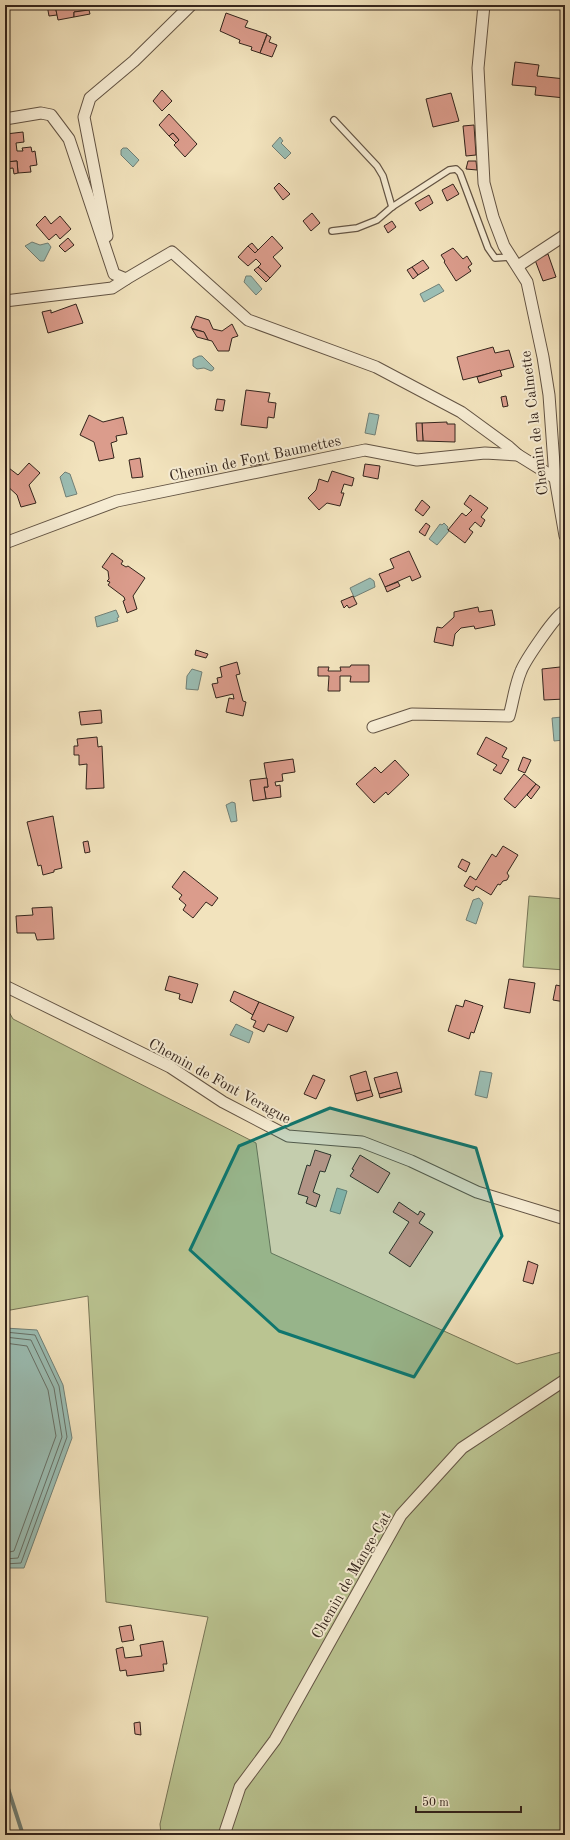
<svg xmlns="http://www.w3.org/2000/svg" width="570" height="1840" font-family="'Old Standard TT',serif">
	<rect width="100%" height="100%" fill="#f2e3bd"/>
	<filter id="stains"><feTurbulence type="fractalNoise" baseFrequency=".005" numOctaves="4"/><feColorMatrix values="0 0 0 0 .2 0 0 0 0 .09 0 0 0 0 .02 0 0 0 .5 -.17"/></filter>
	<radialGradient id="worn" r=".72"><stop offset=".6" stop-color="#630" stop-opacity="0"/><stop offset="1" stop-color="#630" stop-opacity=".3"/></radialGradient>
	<g fill="#bac491" stroke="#767456">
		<path d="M529,896L565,899V970L523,967Z"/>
		<path d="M5,1005L13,1019L256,1143L271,1253L517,1364L565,1351V1835H161L160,1824L208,1617L106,1602L88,1296L5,1311Z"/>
	</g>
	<g fill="#9bbeb4" stroke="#718077">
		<path d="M280,137L283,141L281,143L291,153L285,159L272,146Z"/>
		<path d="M123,148H127L139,160L133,167L121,155V150Z"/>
		<path d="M32,242L40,245L48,243L51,247L44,261H40L25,246Z"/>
		<path d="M246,276H251L262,289L256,295L244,282Z"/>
		<path d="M439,284L444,291L424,302L420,294Z"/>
		<path d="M199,356H202L214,368L213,370L211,371L204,368L197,369L193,366V359Z"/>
		<path d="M369,413L379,415L375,435L365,433Z"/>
		<path d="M65,472L70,474L77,494L66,497L60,477Z"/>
		<path d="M444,523L448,527L447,529L449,531L437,545L429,539L440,524L442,525Z"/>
		<path d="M370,578L374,581L375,587L354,597L350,588Z"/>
		<path d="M116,610L119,617L117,618L118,621L97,627L95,617Z"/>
		<path d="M192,669L202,672L198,690L186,689L187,676Z"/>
		<path d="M562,717L564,740L554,741L552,718Z"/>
		<path d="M232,802L235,803L237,821L231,822L226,805Z"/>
		<path d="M479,898L483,903L476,924L466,920L473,900Z"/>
		<path d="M236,1024L253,1032L249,1043L230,1035Z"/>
		<path d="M480,1071L492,1073L487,1098L475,1095Z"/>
		<path d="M337,1188L347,1191L340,1214L330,1211Z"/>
		<path d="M5,1328L37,1330L63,1385L72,1438L24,1568H5Z"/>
	</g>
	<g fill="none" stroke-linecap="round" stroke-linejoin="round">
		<g stroke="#677168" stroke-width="1">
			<path d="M5,1332L35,1335L59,1386L67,1437L21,1563L5,1564"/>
			<path d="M5,1337L31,1340L54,1388L62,1437L18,1558L5,1559"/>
			<path d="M5,1343L27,1346L48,1390L56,1436L14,1551L5,1553"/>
		</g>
		<g stroke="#718077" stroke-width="4">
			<path d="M5,1653V1677"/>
			<path d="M5,1779L23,1835"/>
		</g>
	</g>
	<g fill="#db9c8c" stroke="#33241c">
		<path d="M47,5H55L57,15L49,16Z"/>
		<path d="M55,5H89V10L74,12V17L58,20Z"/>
		<path d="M89,10L90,14L74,17V12Z"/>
		<path d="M226,13L248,21L245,27L267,34L260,53L251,50L252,47L239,43L240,40L220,31Z"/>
		<path d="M267,35L271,37L269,42L277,45L272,57L260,53Z"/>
		<path d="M515,62L539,65L537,76L565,79V98L535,95L536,87L512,85Z"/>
		<path d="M162,90L172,101L162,111L153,101Z"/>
		<path d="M451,93L459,121L433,127L426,99Z"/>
		<path d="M169,114L197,144L185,157L174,145L179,140L173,133L169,136L159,125Z"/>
		<path d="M474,125L476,155L466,156L463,126Z"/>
		<path d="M23,132L24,142L16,143L17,151H23L22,148L31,147L32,152L35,151L37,165L30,166L31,172L18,173L17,161L5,162V151H7L6,134Z"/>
		<path d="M173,133L179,140L176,143L169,136Z"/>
		<path d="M17,161L18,173L14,174L13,168L5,169V162Z"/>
		<path d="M468,161H476L477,170L466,169Z"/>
		<path d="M279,183L290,194L283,200L274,188Z"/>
		<path d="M453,184L459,194L447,201L442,190Z"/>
		<path d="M429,195L433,203L420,211L415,203Z"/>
		<path d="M312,213L320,223L311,231L303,221Z"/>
		<path d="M45,216L51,224L60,216L71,229L60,239L56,234L49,240L36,225Z"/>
		<path d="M392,221L396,227L388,233L384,226Z"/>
		<path d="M272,236L283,248L273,257L281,266L270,278L258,267L261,264L256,259L248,266L238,257L248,246L255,253Z"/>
		<path d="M68,238L74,245L65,252L59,246Z"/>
		<path d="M252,243L258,250L255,253L248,246Z"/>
		<path d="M453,248L463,259L467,256L472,264L468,267L471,271L456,281L444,262L445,261L441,255Z"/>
		<path d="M548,254L556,277L543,281L535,260Z"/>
		<path d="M423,260L429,268L418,275L412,267Z"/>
		<path d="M258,267L270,278L266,282L254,270Z"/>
		<path d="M412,267L418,275L413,279L407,270Z"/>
		<path d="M76,304L83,323L48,333L42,312L51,310V313Z"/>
		<path d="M196,316L209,320L213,329L222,331L232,324L238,336L232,338L229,351H218L212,341L208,340L204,332L191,328Z"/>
		<path d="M192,329L204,332L208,340L197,337Z"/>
		<path d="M493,347L495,353L509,350L514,367L463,380L457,357Z"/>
		<path d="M500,370L502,376L479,383L477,377Z"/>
		<path d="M246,390L270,393L268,402L276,403L274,418L268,417L267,428L241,425Z"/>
		<path d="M506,396L508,406L503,407L501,397Z"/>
		<path d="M217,399L225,400L223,411L215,410Z"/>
		<path d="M89,415L103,422L123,417L127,434L116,436L117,441L111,443L114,458L99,461L94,442L80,435Z"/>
		<path d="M447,422V424H455V442L423,441L422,423Z"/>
		<path d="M416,423H422L423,441H417Z"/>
		<path d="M260,455L262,464L251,466L250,457Z"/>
		<path d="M140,458L143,477L132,478L129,460Z"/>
		<path d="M29,463L40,473L29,485L36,503L21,507L17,495L5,484V465L18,475Z"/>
		<path d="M365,464L380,466L378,479L363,476Z"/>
		<path d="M332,471L354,478L352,486L344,484L341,493H344L340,506L327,503L319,510L308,498L316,490L319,479L328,482Z"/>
		<path d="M470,495L488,508L481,517L485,520L481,527L475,522L469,529L473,532L465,543L448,530L462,513L466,516L472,510L464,504Z"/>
		<path d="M422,500L430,507L423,516L415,510Z"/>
		<path d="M426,523L430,526L425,536L419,532Z"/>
		<path d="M409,551L421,577L412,581L410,576L385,587L379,574L394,568L390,559Z"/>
		<path d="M112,553L123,561L121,564L126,567L128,566L145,578L133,596L137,609L127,613L123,601L125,600L124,597L108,585L110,582L107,581L109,579L108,571L102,567Z"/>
		<path d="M398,582L400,586L387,592L385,587Z"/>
		<path d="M353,596L357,604L349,608L347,605L344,608L341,601Z"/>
		<path d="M478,607L479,612L492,610L495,625L475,629L474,626L461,628L455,634L453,646L434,642L437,627L442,628L454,617V612Z"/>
		<path d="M196,650L208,654L206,658L195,655Z"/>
		<path d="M237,662L240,674L236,675L243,701L246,702L243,716L226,712L229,698L234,699L233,694L216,698L212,684L218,683L217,678L222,677L220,667Z"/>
		<path d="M351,665H369V682H350L351,676H340V691H328L329,676H318V667H329L328,671H341L340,667H350Z"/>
		<path d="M560,667L565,671V699L544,700L542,669Z"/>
		<path d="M101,710L102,723L81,725L79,712Z"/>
		<path d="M97,737L98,747L102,746L104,788L86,789L87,764L79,765V755H74V746H78L77,739Z"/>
		<path d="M486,737L507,748L502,757L509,760L501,774L493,770L497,765L477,754Z"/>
		<path d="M523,757L531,760L525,773L518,770Z"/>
		<path d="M293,759L295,772L282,774L283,781L275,782L276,786L280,785L281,797L266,799L264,787H268L264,763Z"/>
		<path d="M395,760L409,775L388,795L386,792L374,803L356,784L375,767L381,773Z"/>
		<path d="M524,774L536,784L515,808L504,799Z"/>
		<path d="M267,778L268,787H264L266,799L253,801L250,780Z"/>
		<path d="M536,784L540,787L531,799L527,795Z"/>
		<path d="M53,816L62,868L54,870V872L43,875L41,865L38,866L27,822Z"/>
		<path d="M88,841L90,852L85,853L83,842Z"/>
		<path d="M503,846L518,855L507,873L509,876L507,880L503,881L500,885L498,884L491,895L476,886L473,891L464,886L470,876L476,880L492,854L496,857Z"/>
		<path d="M462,859L470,863L466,872L458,867Z"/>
		<path d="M184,871L218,898L212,906L206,902L193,918L183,910L186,905L179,899L182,895L172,887Z"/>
		<path d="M52,907L54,939L37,940L35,933H17L16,916L33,915L32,908Z"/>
		<path d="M169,976L198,984L192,1003L179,999L180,994L165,990Z"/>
		<path d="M509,979L535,983L530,1013L504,1008Z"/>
		<path d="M556,985L565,987V1002L553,1000Z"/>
		<path d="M234,991L259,1002L253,1015L230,1001Z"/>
		<path d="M465,1000L483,1006L474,1033L471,1032L469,1039L448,1031L456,1005L463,1007Z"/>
		<path d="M259,1002L294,1017L287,1032L268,1024L264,1032L253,1027L256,1021L251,1019Z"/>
		<path d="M366,1071L371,1090L355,1094L350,1076Z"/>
		<path d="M397,1072L401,1088L379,1094L374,1078Z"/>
		<path d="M313,1075L325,1080L316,1099L304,1094Z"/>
		<path d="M401,1088L402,1092L380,1098L379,1094Z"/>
		<path d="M371,1090L373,1096L357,1101L355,1094Z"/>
		<path d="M315,1150L331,1155L325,1172L320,1171L313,1192L320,1195L316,1207L306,1203L308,1197L298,1194L307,1165L310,1166Z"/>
		<path d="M360,1155L390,1173L378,1193L350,1176L354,1170L352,1169Z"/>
		<path d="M399,1202L418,1215L420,1211L425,1214L419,1223L433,1232L410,1267L389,1253L409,1222L393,1212Z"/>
		<path d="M528,1261L538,1265L533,1284L523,1281Z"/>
		<path d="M131,1625L134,1640L122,1642L119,1627Z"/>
		<path d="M163,1641L167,1664H163L164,1671L127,1676L126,1670L120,1671L116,1649L123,1647L125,1658L142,1656L140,1645Z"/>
		<path d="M140,1722L141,1735L135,1734L134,1723Z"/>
	</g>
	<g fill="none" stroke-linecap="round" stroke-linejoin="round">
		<g stroke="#635444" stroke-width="8">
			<g id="service">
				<path d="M334,120L377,166L383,176L392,207"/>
				<path d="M332,231L357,228L377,220L392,207L449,170L456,169L460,173L488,248L495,258L511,257"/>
			</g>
		</g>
		<g stroke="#635444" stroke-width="13">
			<g id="minor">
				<path d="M484,5L478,68L484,183L493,217L504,246L527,282L543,357L549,395L555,478L565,536"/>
				<path d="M5,119L41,113L51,115L69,139L114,274L126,279L172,252L248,320L376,367L461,412L509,447L518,455L555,478"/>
				<path d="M107,236L84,117L90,98L134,61L191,5"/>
				<path d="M518,266L565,235"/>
				<path d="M5,301L112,288L126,279"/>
				<path d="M5,543L117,501L365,450L417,460L485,453L518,455"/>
				<path d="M373,727L412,714L509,716C513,702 515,685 521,671C525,661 556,614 565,611"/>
				<path d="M5,986L170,1067L223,1102L288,1136L362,1142L411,1161L477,1192L565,1219"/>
				<path d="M224,1835L240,1787L275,1740L401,1515L462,1448L565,1380"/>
			</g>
		</g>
		<use href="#service" stroke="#f7edd4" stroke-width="5.5"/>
		<use href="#minor" stroke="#f7edd4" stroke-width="11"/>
	</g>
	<path fill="#0f766e" fill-opacity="0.2" stroke="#0f766e" stroke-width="3" stroke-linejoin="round" d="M330,1108L476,1148L502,1236L414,1377L279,1331L190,1250L239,1146Z"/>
	<g text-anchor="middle" stroke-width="4" stroke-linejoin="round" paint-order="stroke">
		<g font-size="15" fill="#33241c" stroke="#f7edd4">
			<text transform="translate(534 423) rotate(-97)" y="5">Chemin de la Calmette</text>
			<text transform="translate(255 458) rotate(-12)" y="5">Chemin de Font Baumettes</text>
			<text transform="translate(220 1081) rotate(29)" y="5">Chemin de Font Verague</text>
			<text transform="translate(351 1575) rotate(-60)" y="5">Chemin de Mange-Cat</text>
		</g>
	</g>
	<rect width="570" height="1840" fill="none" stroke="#f2e3bd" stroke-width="20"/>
	<rect x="6" y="6" width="558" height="1828" fill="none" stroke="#33241c" stroke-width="2"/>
	<rect x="10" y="10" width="550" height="1820" fill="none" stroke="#33241c"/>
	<path d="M416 1806v6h105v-6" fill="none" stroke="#33241c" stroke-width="2"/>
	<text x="422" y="1806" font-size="12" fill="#33241c" stroke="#f7edd4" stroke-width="3" paint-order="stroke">50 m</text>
	<rect width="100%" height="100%" filter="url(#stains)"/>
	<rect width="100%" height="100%" fill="url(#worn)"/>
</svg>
